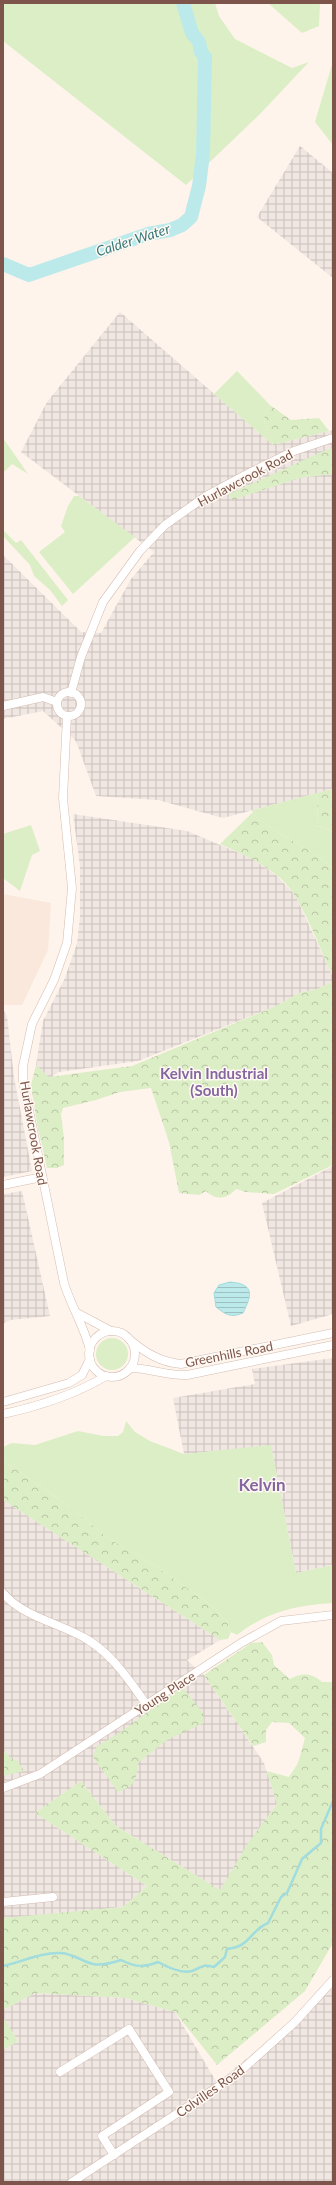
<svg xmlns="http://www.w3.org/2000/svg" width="336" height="2185" font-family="Lato,sans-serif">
	<defs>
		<pattern id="industrial-grid" width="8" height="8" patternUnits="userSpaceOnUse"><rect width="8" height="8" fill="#f0e7e3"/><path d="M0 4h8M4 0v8" fill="none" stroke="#c8beba"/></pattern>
		<pattern id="forest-crowns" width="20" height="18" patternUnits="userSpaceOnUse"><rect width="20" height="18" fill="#dceec6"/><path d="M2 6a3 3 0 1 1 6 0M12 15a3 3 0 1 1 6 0" fill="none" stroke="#b8c4a3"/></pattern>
		<pattern id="water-rules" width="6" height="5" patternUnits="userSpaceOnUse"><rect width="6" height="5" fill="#bceaeb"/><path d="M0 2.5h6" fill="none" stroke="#9ec0c0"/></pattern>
	</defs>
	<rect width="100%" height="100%" fill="#fef4eb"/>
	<path fill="#f9e8db" d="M3,894L51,903L48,950L22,1005H3Z"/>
	<g fill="url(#industrial-grid)">
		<path d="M300,146L333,173V278L257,217Z"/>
		<path d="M120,312L273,445L333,430V789L223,818L158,800L96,796L76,741L43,711L3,719V555L81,632L101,633L131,579L154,552L21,452L47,402Z"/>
		<path d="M73,814L187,831L251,858L276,875L295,895L333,977V981L318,989L299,993L276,1006L138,1061L59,1072L49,1078L36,1065L43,1021L64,980L77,944L80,917V866Z"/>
		<path d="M3,1009L7,1016L14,1077L32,1171L3,1177Z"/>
		<path d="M333,1166V1314L291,1326L262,1203Z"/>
		<path d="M22,1191L50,1316L10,1320L3,1324V1194Z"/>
		<path d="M333,1358V1565L296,1573L271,1446L184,1454L173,1398L255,1384L252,1369Z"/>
		<path d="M3,1500L220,1640L187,1660L204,1675L264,1763L277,1803L220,1890L116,1826L81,1781L35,1813L147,1886L123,1907L3,1919Z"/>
		<path d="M333,1988V2182H3V2050L18,2041L3,2017V2010L35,1993L125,1998L175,2012L217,2083Z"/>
	</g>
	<g fill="#dceec6">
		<path d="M3,3H215L219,16L235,39L292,68L309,62L260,114L186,185L3,41Z"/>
		<path d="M268,3H320L319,26L302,33Z"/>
		<path d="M333,61V145L315,122Z"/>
		<path d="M237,371L270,405C257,423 269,427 273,445L214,394Z"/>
		<path d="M3,438L28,474L12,464L3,473Z"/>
		<path d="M74,496H79L135,537L73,594L39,552L65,532L61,526L68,506Z"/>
		<path d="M3,530L16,543L21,540L68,600L62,606L50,590L34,576L30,565L3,536Z"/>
		<path d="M317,793L318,825L333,832V869C309,845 276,836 252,813L253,810Z"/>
		<path d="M31,825L40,851L32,855L20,891L3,878V834Z"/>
		<circle cx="112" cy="1354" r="16"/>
		<path d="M126,1421L135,1432L150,1441L184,1454L271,1445L296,1573L333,1565V1603C297,1605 266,1612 237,1635L231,1632L227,1622L214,1607L154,1565L108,1538L66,1504L8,1464L3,1463V1447L12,1443L35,1445L78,1431L104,1436H118L123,1432Z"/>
	</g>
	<g fill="url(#forest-crowns)">
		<path d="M270,405L291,420L319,418L329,431L273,445C269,427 257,423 270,405Z"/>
		<path d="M333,448V474L300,478L232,500L229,494L326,450Z"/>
		<path d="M333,789V832L318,825L317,793Z"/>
		<path d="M252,813C276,836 309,845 333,869V977C321,951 310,921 295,896C281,871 245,855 220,844Z"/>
		<path d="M333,981V1165L274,1194L246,1192L236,1189C227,1199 216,1201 206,1191L199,1195L179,1193L169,1142L151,1088L120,1092L96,1100L63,1108L61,1114L64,1139V1165L57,1168H47L37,1124L31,1085L36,1065L49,1077L132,1066L276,1006L299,993L318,989Z"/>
		<path d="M3,1463L8,1464L66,1504L108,1538L154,1565L214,1607L227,1622L231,1632L228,1639L220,1640L3,1500Z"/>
		<path d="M262,1642L272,1655L274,1665L290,1679C301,1672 313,1673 322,1682H333V1943L305,1991L217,2065L175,2012L125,1998L35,1993L3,2010V1918L123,1907L147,1886L35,1813L81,1781L116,1826L220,1890L248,1843L277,1804L267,1771L289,1777L298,1763L305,1738L289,1723L272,1722L266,1730V1742L253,1746L204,1675L251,1643Z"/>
		<path d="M184,1689L203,1713L204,1723L167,1740L138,1763C136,1781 136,1785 118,1792L93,1757L97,1746L118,1734L176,1691Z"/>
		<path d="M3,1750L12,1759L18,1761L24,1771L3,1776Z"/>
		<path d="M3,2017L18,2041L3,2050Z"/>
	</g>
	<path fill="url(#water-rules)" stroke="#a1dcde" d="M230,1282C255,1284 252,1295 243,1313C231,1318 226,1315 216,1307L214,1293L219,1285Z"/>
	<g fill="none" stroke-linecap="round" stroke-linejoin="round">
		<path stroke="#a1dcde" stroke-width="2.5" d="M3,1966C22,1962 41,1952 61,1953C74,1954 83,1962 93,1964C102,1966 112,1963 121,1960C135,1967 143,1968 158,1962C167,1967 182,1974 192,1971C203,1967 202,1964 214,1967L225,1957L227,1949C252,1946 249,1931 268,1923L281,1897L287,1893L302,1859L321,1843V1829L333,1801"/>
		<path stroke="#bceaeb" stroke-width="14" d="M3,264L29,275L148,234L170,230L182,225L191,217L199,186L203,154L205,57L201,52L199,42L192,33L183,3"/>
		<g stroke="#d5bcb1" stroke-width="9">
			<g id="minor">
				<circle cx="69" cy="704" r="12"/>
				<path d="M71,693L81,657L103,602L140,551L165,525L206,496L249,473L294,451L333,438"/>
				<path d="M3,706L43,697L57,702"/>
				<path d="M67,716L63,798L72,888L67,943L54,980L32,1024L23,1066V1081L64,1283C71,1306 84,1326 90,1350"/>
				<path d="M3,1185L42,1177"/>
				<path d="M77,1313L111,1331"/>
				<circle cx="112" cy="1354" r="23"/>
				<path d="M130,1340C146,1353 160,1362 181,1364L333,1333"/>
				<path d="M130,1368C150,1368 167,1376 187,1375L333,1345"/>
				<path d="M3,1402L69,1383L82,1375L90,1359"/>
				<path d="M3,1414C40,1406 74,1395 106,1376"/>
				<path d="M3,1593C24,1618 61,1623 88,1640C113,1655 130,1682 147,1705"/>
				<path d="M3,1788L40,1774L241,1643L281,1621L333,1615"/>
				<path d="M3,1902L53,1897"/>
				<path d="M60,2072L129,2029L169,2092L102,2136L114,2155"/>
				<path d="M72,2182L236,2075L295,2022L333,1980"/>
			</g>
		</g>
		<use href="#minor" stroke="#fff" stroke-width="8"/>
	</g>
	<g text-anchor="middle" stroke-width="3" stroke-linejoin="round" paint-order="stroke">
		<g font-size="13" fill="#7d554a" stroke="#fff9f3">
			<text transform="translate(245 478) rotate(-28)" y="5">Hurlawcrook Road</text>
			<text transform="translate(34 1133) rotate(80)" y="5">Hurlawcrook Road</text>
			<text transform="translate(229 1354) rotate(-11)" y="5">Greenhills Road</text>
			<text transform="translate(165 1693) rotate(-33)" y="5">Young Place</text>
			<text transform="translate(210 2091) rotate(-35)" y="5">Colvilles Road</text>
		</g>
		<g font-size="14" font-style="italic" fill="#38797b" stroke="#fff9f3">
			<text transform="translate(133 240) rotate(-18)" y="5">Calder Water</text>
		</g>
		<g font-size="15" font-weight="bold" fill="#8566a0" stroke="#fff9f3">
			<text x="214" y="1079">Kelvin Industrial<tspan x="214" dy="17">(South)</tspan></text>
		</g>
		<g font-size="17" font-weight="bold" fill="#8566a0" stroke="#fff9f3">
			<text x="262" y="1491">Kelvin</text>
		</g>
	</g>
	<rect width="336" height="2185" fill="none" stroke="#7d554a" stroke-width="8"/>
</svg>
